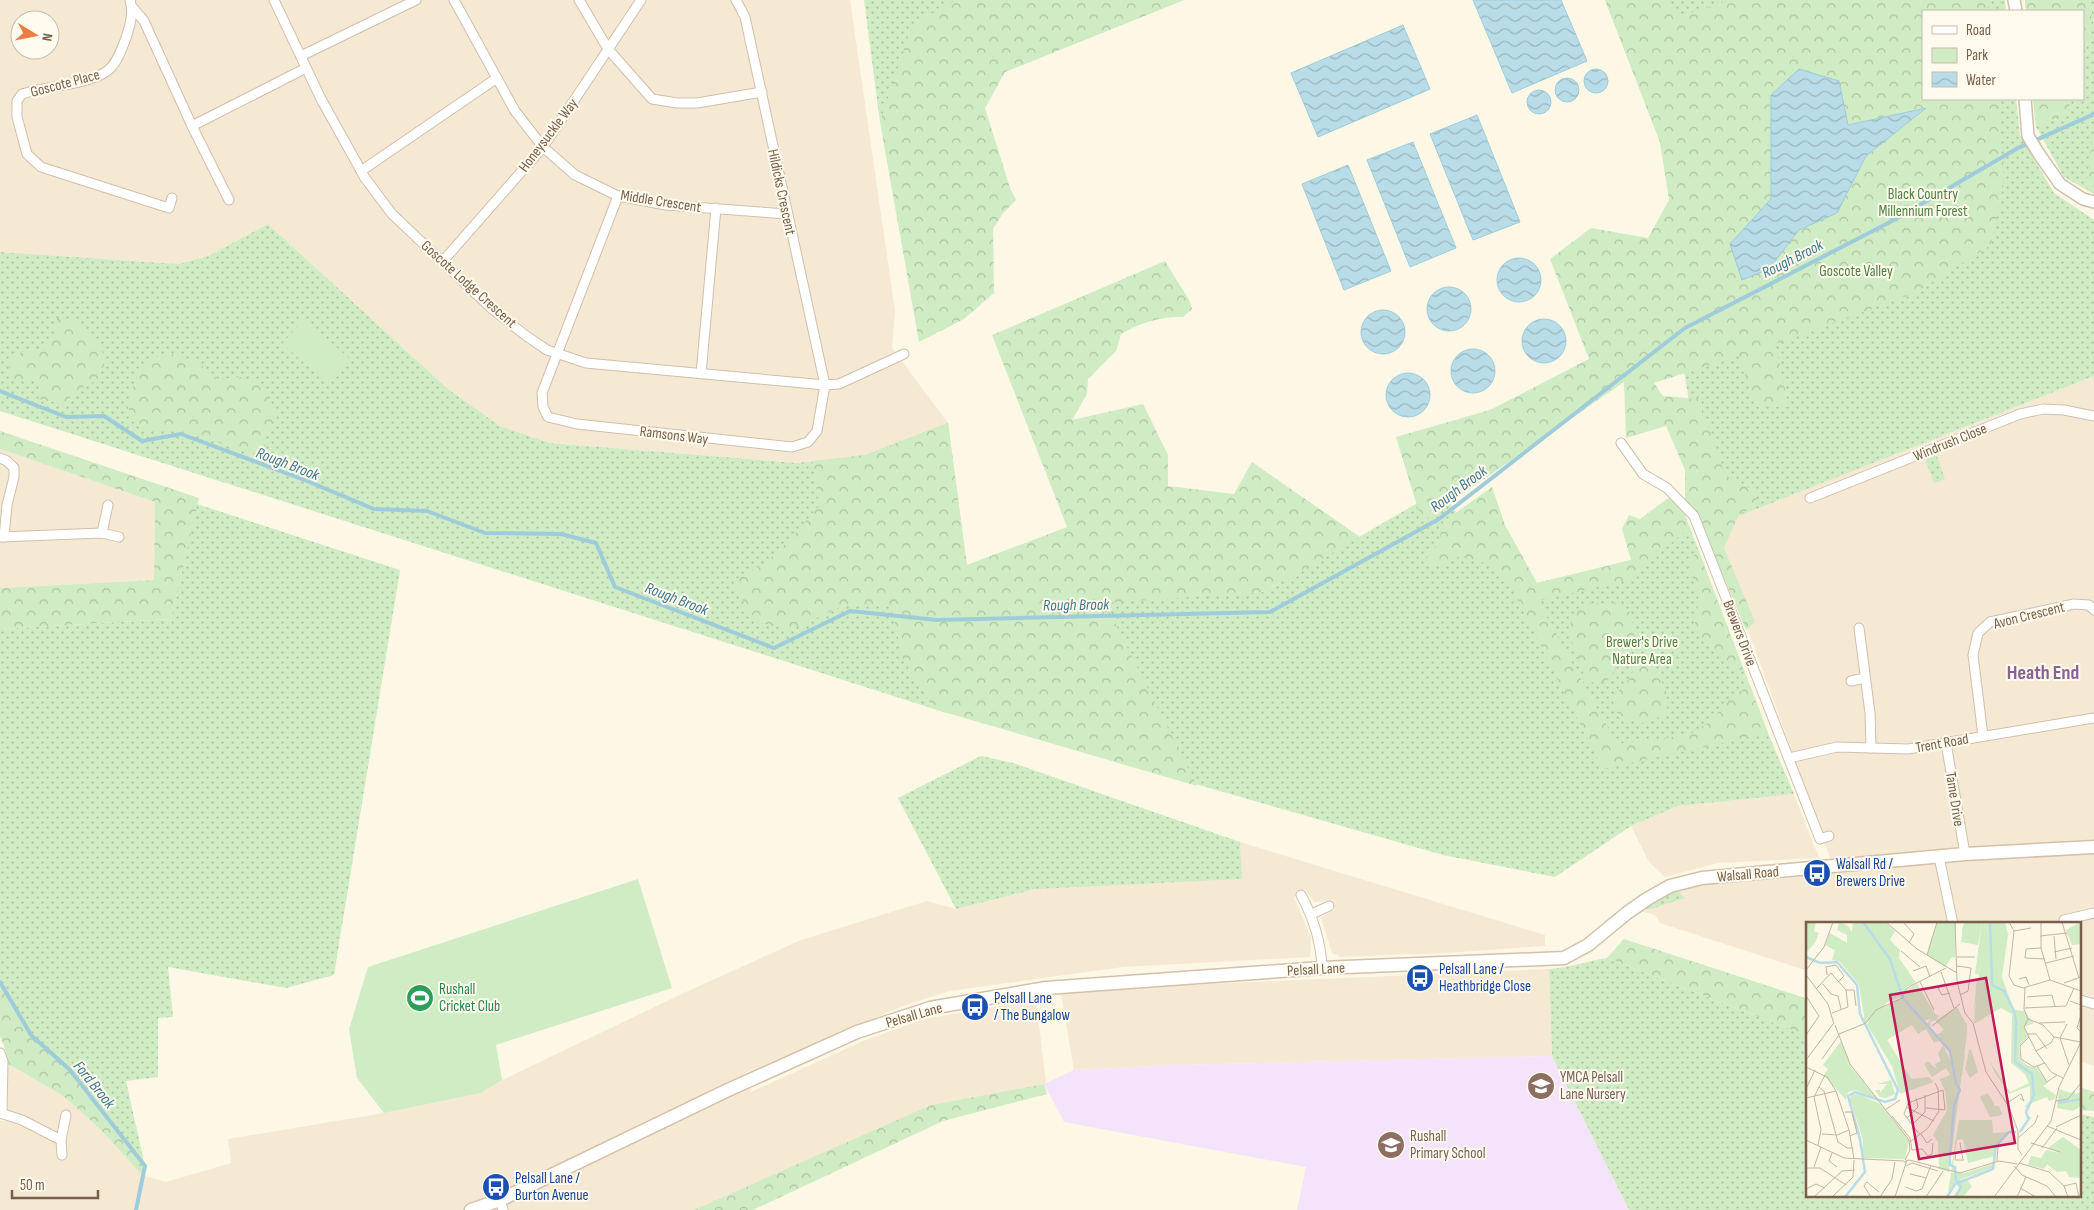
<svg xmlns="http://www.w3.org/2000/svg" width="2094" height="1210" font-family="'Sofia Sans Condensed',sans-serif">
	<defs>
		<pattern id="green-dots" width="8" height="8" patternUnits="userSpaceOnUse" patternTransform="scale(1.25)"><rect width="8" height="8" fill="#d0ecc4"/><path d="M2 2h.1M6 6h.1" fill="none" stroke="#aec2a1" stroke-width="1.8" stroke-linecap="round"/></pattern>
		<pattern id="forest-crowns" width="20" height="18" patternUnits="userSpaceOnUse" patternTransform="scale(1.25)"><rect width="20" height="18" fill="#d0ecc4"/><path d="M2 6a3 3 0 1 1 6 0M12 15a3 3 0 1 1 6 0" fill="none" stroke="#aec2a1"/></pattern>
		<pattern id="water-waves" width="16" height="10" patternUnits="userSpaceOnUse" patternTransform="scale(1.25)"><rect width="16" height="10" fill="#b9dde8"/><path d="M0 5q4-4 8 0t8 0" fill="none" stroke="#9bb6be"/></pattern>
	</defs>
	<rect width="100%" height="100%" fill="#fdf7e6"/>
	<g fill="#f5e9d4" fill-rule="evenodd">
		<path d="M0,0H850L895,311L892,348L948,423L865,455L797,463L550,443L500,426L449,390L268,224L208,256L179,264L0,252ZM20,20H50V50H20Z"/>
		<path d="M2094,376V843L1951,848L1831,860L1711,527Z"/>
		<path d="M0,449L155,502L154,580L0,588Z"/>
		<path d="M1794,794L1819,858L1718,863L1665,877L1649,862L1631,826L1678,806Z"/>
		<path d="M1240,842L1545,935V946L1447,953L1341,957L1332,953L1321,918L1335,909L1333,902L1325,901L1314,902L1305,889L1294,897L1311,938L1310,957L1123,967L950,991L903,1006L743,1074L751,1092L863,1041L924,1019L1036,1000L1046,1082L1044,1084L931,1105L697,1210H0V1121H8V1064L62,1095L100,1129L142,1175L166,1182L231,1163L228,1139L384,1113L481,1093L502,1080L688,991L801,940L927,901L956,909L1042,888L1241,879Z"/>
		<path d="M2094,850V1066L2080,1061V924H1808V971L1660,923L1655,915L1632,909L1676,887L1831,867Z"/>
		<path d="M1549,969L1552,1056L1175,1065L1074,1070L1061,994L1188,985Z"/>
	</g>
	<path fill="#f4e3fa" d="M1552,1056L1629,1210H1297L1306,1167L1064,1122L1044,1084L1074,1070L1175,1065Z"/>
	<g fill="url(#green-dots)">
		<path d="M864,0H1184L880,122Z"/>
		<path d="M1605,0H2005L2006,11H1923V99H2016L2020,135L2054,193L2094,220V376L1711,527L1672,303L1684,204Z"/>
		<path d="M2025,0H2094V194L2064,177L2036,127L2033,99H2083V11H2026Z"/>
		<path d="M268,224L449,390L500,426L550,443L797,463L865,455L948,423L972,608L1264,592L1440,490L1513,589L1631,560L1684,512L1768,733L1794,794L1678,806L1631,826L1555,877L1443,855L934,709L0,411V252L179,264L208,256Z"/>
		<path d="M1936,453L1945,479L1934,483L1924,457Z"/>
		<path d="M197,504L400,570L334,975L286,988L168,967L173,1017L158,1018V1077L126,1081L145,1166L69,1068L31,1035L0,982V629L171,619Z"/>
		<path d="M981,756L1013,763L1240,842L1242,879L1036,889L956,909L898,798Z"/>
		<path d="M1677,890L1685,898L1651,909L1636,907L1662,895Z"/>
		<path d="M1607,958L1808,1036V1196H2080V1114L2094,1117V1210H1629L1552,1056L1549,969C1569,968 1588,961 1607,958Z"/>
	</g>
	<g fill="url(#forest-crowns)" fill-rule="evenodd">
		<path d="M956,0H1184L1005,72L985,108L1010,188L1016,200L1003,213L993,229L994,293L964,319L919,342L880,122L912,25Z"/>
		<path d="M1605,0H1663L1684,15L1730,0H1986L1989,11H1923V99H1997L2004,180L1991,245L1915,293L1775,344L1789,407H1755L1739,356L1654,383L1663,396L1699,399L1725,476L1757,492L1756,507L1739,514L1724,548L1755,622L1746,630L1697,514L1685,501V470L1666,426L1626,438L1624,382L1422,522L1396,437L1490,410L1589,359L1550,259L1591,228L1648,238L1669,200L1660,142ZM1839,81L1848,125L1925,109L1866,156L1837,213L1799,230L1769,269L1730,244L1771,199Z"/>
		<path d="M2025,0H2091C2094,21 2089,40 2083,60V11H2026Z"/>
		<path d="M2033,99H2071L2068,112L2036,127Z"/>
		<path d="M2094,140V194L2086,187L2092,141Z"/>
		<path d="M1165,261L1189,300L1192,309L1183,317C1161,316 1139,323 1121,334L1116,351L1088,379L1087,394L1072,420L1143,404L1168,455V486L1234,494L1252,462L1360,537L1264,592L1105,603L1197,786L934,709L903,659L891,607L847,604L790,630L753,621L733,581L767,561L790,540L819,506L812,461L865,455L948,423L967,565L1067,527L992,335Z"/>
		<path d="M57,318L74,320L95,339L106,359L99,379L78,390L63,404L39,399L38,381L11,379L10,359L22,352L41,350L53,341Z"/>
		<path d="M176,354L199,363L217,379L241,377L266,387L277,418L264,434L267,459L179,429L150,430L132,421L127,403L137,377L152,358Z"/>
		<path d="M0,431L199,498L171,619L0,629V588L154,580L155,502L0,449Z"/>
		<path d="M1492,487L1505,525L1537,583L1631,560L1622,529L1629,515L1640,519L1671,496L1684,512L1689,528L1628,580L1538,601L1617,744L1689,735L1713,720L1725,702L1750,685L1768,733L1603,769L1512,589L1494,567L1477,560L1458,557L1443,568L1424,562L1439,541L1443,522Z"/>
		<path d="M1698,549L1744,672L1725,663L1694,628L1699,600L1689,564Z"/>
		<path d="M1590,603H1623L1632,616L1635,642L1607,681L1587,683L1568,631L1577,609Z"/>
		<path d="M1646,663L1656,668L1667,694V712C1646,726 1641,726 1618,714L1611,697L1626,685L1635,667Z"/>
		<path d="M1624,939L1808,999V1036L1607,958Z"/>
		<path d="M0,982L31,1035L70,1070L145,1166L142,1175L100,1129L62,1095L8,1064L5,1048L0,1036Z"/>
		<path d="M1044,1084L1047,1094L943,1121L753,1210H694L931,1105Z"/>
		<path d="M2080,1087L2094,1092V1111L2080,1110Z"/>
	</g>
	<g fill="#d0ecc4">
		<path d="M304,319L351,360L329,384L282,344Z"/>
		<path d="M638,879L672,988L496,1045L502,1080L481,1093L384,1113L357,1078L349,1029L368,967Z"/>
	</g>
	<g fill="url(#water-waves)" stroke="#9fccdb">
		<path d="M1473,0H1561L1587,61L1512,93Z"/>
		<path d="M1403,25L1430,89L1318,137L1291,73Z"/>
		<circle cx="1596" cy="81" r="12"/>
		<path d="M1799,69L1839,81L1848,125L1926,108L1866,156L1837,213L1799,230L1769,269L1742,280L1730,244L1771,199V95Z"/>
		<circle cx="1567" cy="90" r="12"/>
		<circle cx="1539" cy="102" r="12"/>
		<path d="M1477,115L1520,222L1473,240L1430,134Z"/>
		<path d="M1413,142L1456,248L1410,267L1367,160Z"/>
		<path d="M1348,165L1391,271L1344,290L1302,184Z"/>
		<circle cx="1519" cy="280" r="22"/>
		<circle cx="1449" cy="309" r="22"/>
		<circle cx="1383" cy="332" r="22"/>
		<circle cx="1544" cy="341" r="22"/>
		<circle cx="1473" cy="371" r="22"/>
		<circle cx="1408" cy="395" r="22"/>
	</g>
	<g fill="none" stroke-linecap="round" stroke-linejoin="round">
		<g stroke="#9fccdb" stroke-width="4">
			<path d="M0,391L66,417L104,416L142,441L181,434L307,481L374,509L427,511L485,533L561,534L596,543L615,587L774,648L850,611L937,620L1270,612L1439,519L1685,328L1892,221L2018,148L2094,114"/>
			<path d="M0,982L31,1035L70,1070L145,1166L136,1210"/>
		</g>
		<g stroke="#d0bfab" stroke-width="11">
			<g id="minor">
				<path d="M130,0C134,13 130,25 126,38C122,48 117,64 107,71C88,85 46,86 22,94L17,101V117L27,154L41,167L169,208L172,198"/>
				<path d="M274,0L321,99L365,178L392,214L491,308L525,335L547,350L586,363L825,385L839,384L904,354"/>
				<path d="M454,0L515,111L543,147L575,175L618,196L666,205L787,214"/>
				<path d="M579,0L608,49L652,99L677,103H697L762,92"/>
				<path d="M133,8L144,21L192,126"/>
				<path d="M301,56L416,0"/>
				<path d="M361,171L497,78"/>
				<path d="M618,196L542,393L543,407L548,417L577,424L792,447L808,442L817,431L825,385L745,17L736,0"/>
				<path d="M229,200L192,126L306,68"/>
				<path d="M443,261L543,147L641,0"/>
				<path d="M701,374L716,208"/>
				<path d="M1621,443L1643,474L1667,488L1694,516L1820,839L1829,836"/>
				<path d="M0,458L7,461L14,468V477L7,505L4,537"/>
				<path d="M1810,498L2020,414L2043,409L2064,410L2094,416"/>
				<path d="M102,533L108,505"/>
				<path d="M0,537L102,533L119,537"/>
				<path d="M1859,628L1870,713L1871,748"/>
				<path d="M1851,681L1865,678"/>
				<path d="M1983,736L1973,655L1978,633L1990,622L2074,604L2089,605L2094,610"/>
				<path d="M1946,743L1965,854"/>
				<path d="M1789,758L1837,747L1908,749L2094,718"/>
				<path d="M1939,857L1953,924"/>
				<path d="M1301,895C1314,919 1321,941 1322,968"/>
				<path d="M1312,914L1329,906"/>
				<path d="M2064,920L2094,913"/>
				<path d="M2080,1000L2094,1004"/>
				<path d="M0,1053L3,1061L2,1113"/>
				<path d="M0,1113L22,1120L61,1140"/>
				<path d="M62,1155L61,1140L66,1115"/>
				<path d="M500,1200L503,1210"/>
			</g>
		</g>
		<g stroke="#d0bfab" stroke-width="14">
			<g id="tertiary">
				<path d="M2014,0L2016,11"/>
				<path d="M2025,99L2028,136L2039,154L2060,184L2083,199L2094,202"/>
			</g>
		</g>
		<g stroke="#d3c0a9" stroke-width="15">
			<path id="secondary" d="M471,1210L500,1200L728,1090L857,1032L930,1008L1046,988L1322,968L1564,958L1588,945L1627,913L1647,899L1670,886L1702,878L1965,854L2094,847"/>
		</g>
		<use href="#minor" stroke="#fff" stroke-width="9"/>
		<use href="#tertiary" stroke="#fff" stroke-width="11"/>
		<use href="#secondary" stroke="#fff" stroke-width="12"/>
	</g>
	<defs>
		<g id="bus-disc" transform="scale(1.4375)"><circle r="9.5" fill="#1a4fb4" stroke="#fffaee"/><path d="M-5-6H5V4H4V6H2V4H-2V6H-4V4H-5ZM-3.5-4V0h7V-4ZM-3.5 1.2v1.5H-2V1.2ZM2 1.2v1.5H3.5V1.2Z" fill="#fff"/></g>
		<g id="stadium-disc" transform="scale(1.4375)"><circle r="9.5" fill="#2e9e5b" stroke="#fffaee"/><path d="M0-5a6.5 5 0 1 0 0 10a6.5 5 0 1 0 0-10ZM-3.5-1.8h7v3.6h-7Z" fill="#fff"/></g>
		<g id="school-disc" transform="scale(1.4375)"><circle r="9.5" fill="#8d6e63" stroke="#fffaee"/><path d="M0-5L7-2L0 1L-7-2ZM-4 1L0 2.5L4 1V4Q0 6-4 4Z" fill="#fff"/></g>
	</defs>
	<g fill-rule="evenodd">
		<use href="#bus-disc" x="1817" y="873"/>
		<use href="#bus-disc" x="1420" y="978"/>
		<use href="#stadium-disc" x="420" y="998"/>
		<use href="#bus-disc" x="975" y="1007"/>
		<use href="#school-disc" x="1541" y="1086"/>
		<use href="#school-disc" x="1391" y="1145"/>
		<use href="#bus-disc" x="496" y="1187"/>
	</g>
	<g text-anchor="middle" stroke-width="4" stroke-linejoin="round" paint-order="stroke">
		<g font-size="15" fill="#785f49" stroke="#fffaee">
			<text transform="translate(65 83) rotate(-15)" y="5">Goscote Place</text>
			<text transform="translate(548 135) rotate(-53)" y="5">Honeysuckle Way</text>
			<text transform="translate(782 192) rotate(78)" y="5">Hildicks Crescent</text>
			<text transform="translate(661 201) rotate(9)" y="5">Middle Crescent</text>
			<text transform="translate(469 284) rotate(42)" y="5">Goscote Lodge Crescent</text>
			<text transform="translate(674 435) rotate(7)" y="5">Ramsons Way</text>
			<text transform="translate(1950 442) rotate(-22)" y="5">Windrush Close</text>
			<text transform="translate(2029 615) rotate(-14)" y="5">Avon Crescent</text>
			<text transform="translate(1740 633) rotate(69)" y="5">Brewers Drive</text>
			<text transform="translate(1942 743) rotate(-10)" y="5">Trent Road</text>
			<text transform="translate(1955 799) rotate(81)" y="5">Tame Drive</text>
			<text transform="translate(1748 874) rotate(-5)" y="5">Walsall Road</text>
			<text transform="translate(1316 969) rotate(-3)" y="5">Pelsall Lane</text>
			<text transform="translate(914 1015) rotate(-16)" y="5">Pelsall Lane</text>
		</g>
		<g font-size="15" fill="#4c7f41" stroke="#fffaee">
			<text x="1923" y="199">Black Country<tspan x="1923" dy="17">Millennium Forest</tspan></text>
			<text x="1856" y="276">Goscote Valley</text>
			<text x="1642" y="647">Brewer's Drive<tspan x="1642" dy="17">Nature Area</tspan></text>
		</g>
		<g font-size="15" fill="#164399" stroke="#fffaee" text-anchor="start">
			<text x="1836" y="869">Walsall Rd /<tspan x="1836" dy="17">Brewers Drive</tspan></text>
			<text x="1439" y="974">Pelsall Lane /<tspan x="1439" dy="17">Heathbridge Close</tspan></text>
			<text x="994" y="1003">Pelsall Lane<tspan x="994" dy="17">/ The Bungalow</tspan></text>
			<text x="515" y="1183">Pelsall Lane /<tspan x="515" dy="17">Burton Avenue</tspan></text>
		</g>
		<g font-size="15" fill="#27864d" stroke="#fffaee" text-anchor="start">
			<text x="439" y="994">Rushall<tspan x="439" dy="17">Cricket Club</tspan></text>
		</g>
		<g font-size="15" fill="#785e54" stroke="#fffaee" text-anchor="start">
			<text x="1560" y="1082">YMCA Pelsall<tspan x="1560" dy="17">Lane Nursery</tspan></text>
			<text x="1410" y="1141">Rushall<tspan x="1410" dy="17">Primary School</tspan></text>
		</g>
		<g font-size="16" font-style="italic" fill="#41798d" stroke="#fffaee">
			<text transform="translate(1792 258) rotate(-27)" y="6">Rough Brook</text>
			<text transform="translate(288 463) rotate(21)" y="6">Rough Brook</text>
			<text transform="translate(1458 488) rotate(-37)" y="6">Rough Brook</text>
			<text transform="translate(677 598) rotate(21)" y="6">Rough Brook</text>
			<text transform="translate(1076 604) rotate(-1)" y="6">Rough Brook</text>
			<text transform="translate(95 1084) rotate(51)" y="6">Ford Brook</text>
		</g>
		<g font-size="20" font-weight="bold" fill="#896195" stroke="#fffaee">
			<text x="2043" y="679">Heath End</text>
		</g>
	</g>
	<g transform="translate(1806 922)">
		<rect width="275" height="275" fill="#fdf7e6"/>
		<path d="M0,0H10L8,9L13,11L9,21L0,30ZM33,0L42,4L46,10L47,0H79L89,9L84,18L94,28L93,36L110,61L100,65L95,75L83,79L70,88L63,98L70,89L96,76L103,66L111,62L131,95L106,102L81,118L111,166L94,172L86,144L61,103L63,99L59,101L55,65L33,39L26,38L29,28L19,23L24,11L41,21V13L31,8ZM131,0H150L149,36L146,35L139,45L121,33ZM158,0L176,1L172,23L155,20ZM180,0H199L202,12L196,55L208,88L206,92L195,86L168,102L170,79L177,72L172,60ZM275,0V22L266,23L260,8ZM151,85L161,103V112L143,250L133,247L132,220L127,213L141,188L139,168L134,157L147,153L143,130L132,117L139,110L130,98ZM209,88L218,89L228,101L218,105L222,115L213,124L214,137L222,144L230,145L242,161L237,164L250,173L249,177L243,179L241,175L226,181L221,188L219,184L224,179V163L227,157L209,142ZM35,119L45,145L72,178L49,168L42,170L40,178L18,153L22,147L17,143ZM165,127L172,150L164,156L159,147L163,128ZM85,158L89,172L80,176L74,175L69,168H74V171L81,162H71ZM253,167L265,171L268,168L270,172L275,170V184L267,189L251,186ZM52,172L74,182L103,218L99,237L56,236L57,218L44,177L45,173ZM153,198H186L187,211L203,210L190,224L189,234L166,240L160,216L150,215ZM257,215L275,228V256L263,255L260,249L251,250L241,242L238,247L222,243L225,234L235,236L240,228L254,231L242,226Z" fill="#d0ecc4"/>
		<path d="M176,0H180L175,41L173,52H169ZM94,54L109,62L100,65L99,71H95L94,66ZM171,54L177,72L170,79L167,98ZM73,57L75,64L70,73H64L62,67H59L61,88L86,72L95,75L83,79L59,101L53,63L54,61L63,65V60ZM100,77H105L116,93L121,91L117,96L121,102L128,92L133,94L138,91L130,97L137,101L140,108L143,104L140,105L139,100L146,103L150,100L143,90L147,88L152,101L137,112L138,117L131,113L138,108L135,102H131L130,98L124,100L125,103L121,105L135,118L128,121L120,107L112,112L106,103L81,118L105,157L123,155L128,160L111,166L103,165L90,153L86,135L76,118L91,105L77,86ZM76,87L80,93L72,97L73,102H64L68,93ZM206,92L210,98L209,140L226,152L228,162L203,172L188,149L184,140L204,170L223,161L219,152L205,141ZM137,123L146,142L159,132L156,154L149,159L152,166L149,172L138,167L134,157L144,153L140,146L126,155L118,142L121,139L131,147L129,142L135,139L132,132ZM48,172L74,182L78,187L67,186L61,179L60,185H48L44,177ZM150,215H160L166,240L162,241L157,217L151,218L147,243L151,250L145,249ZM189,241V245L153,258L160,257L166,264L157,275H149L153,267L150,260L142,270L145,251H159Z" fill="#d0ecc4"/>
		<path d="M156 9a9 9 0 1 1 18 0a9 9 0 1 1-18 0ZM182,171L189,184H193L196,192L193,194L184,195L174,175Z" fill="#d0ecc4"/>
		<path fill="none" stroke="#b9dde8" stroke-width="2.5" d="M57,0L84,37L97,76L144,129L150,162L154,168L148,183L144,235V243L149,245L150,258L155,265L149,275M184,0L186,63L198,69L207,87L210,98L209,140L226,152L228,173L220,190L222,196M0,35L14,41L31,40L51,63L54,92L92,168L89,177L79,180L49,170L42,174L54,217L59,250L39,275M252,181L275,177M214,210L224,195M141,275L149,262L187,247L190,224L203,210H210"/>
		<path fill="none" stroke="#c4b5a2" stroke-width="1" d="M80,0L111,27L151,51M97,0L108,12L103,21M149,0L151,59L159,91L167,101L180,150L203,185L212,209V227L216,233M203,0L208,9L203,54L208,63L217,66L244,58L275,69M235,0V26L244,58M256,0L273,56M208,9L225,6M234,14L261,11M248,14L250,37M235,26L220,27L219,36L239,37M95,29L114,45M248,30L266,26M121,33L131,0M151,35H169M240,41L268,34M151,44L165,46L162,69L154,73M0,48L18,25L27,0M107,49L120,44L124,55M135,50L148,86M0,53L22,82L28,102M21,53L20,45L30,43L38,54L33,59M213,57L220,55L223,63M114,60L128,88M140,61L132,66L136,73L144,71M258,61L275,55M17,62L25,72L32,74L35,87M219,65L218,87L222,97M10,67L25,51L40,68L42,85L26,91M40,68H48L50,84M0,74L13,94L0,113M221,75L246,73L249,85M264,79L275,83L274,87M219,86L260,84L268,66M274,96L271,106L275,110M222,97L218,105L230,129L245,150L257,156M222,97L237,103L248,115L275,120M233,101L259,100M29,103L44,142L103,218L104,228L99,238M126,104L154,82M33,112L60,101L70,88L96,76L101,66L140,46M221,112H230L241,127M223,115L214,124L215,137L228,145L239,141M254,116L263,143M254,116L261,102M230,129L245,121L248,115M16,137L33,113M0,138L27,102M231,144L241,160L251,153M0,145L21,155L30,169L43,208L48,237M13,165L18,169L32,220L41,226H47M0,167L9,148M0,176L30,169M250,179L262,177L275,161M201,181L215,172L218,179L214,176M100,185L128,199M79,188L94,178M39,190H46L50,207L51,211L44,214M86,194L104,216L106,228M101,196L112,185L110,176M106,203L119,190V173M241,204L275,218M250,205L275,193M16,212L31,213L43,208M115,212L121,221L126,217M114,213L98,192L102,181L137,168L139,188L120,186M212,216L229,201L232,193M0,218L38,236L98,239M104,220L122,206L133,189L132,167L129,161M154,221L157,238M225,221L254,230M12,223L15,208L8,175L19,153M236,226L251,206M106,228L116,227L122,234L126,232L127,221M156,230H150L149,238H158M26,231L23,239L31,245M191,239L192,225L201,222M98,240L103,238L154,251L193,239L211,242M213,241L243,250L258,264L262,275M100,244L106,241L132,249M208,244L216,253L241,264L250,275M8,245L15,225M0,246H14L40,263M104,252L121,256M258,264L270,261L273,275M100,265L110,269L116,267L125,243M214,266L230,275M0,267L10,262L19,266M8,275L36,249L49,248M26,275L47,255L48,238M65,275L58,264L61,260L73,270M74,275L86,257L89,240M89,275L101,238M120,275L137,249M188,275L245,199L253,165L275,120M211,275L220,255"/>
		<path fill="#c2185b" fill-opacity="0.15" stroke="#c2185b" stroke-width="2.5" d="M180,56L209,221L113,237L84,73Z"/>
		<rect width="275" height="275" fill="none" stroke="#785f49" stroke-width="2.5"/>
	</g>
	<rect x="1922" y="10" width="162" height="90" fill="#fffaee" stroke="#c9bcac"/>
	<rect x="1932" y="26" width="25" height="8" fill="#ffffff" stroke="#c9bcac"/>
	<text x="1966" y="35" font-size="15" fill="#785f49">Road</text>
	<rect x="1932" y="48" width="25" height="15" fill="#d0ecc4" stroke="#c9bcac"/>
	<text x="1966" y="60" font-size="15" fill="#785f49">Park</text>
	<rect x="1932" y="72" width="25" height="15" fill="url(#water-waves)" stroke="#c9bcac"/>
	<text x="1966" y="85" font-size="15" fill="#785f49">Water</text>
	<g transform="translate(35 35) rotate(100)"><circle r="24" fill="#fffaee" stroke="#c9bcac"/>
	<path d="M0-4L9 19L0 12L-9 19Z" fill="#ec7c46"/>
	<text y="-8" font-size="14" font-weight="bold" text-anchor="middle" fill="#785f49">N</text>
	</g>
	<path d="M12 1190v8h86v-8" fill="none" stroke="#785f49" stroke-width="2.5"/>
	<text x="20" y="1190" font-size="15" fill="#785f49" stroke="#fffaee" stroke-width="4" paint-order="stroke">50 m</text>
</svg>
